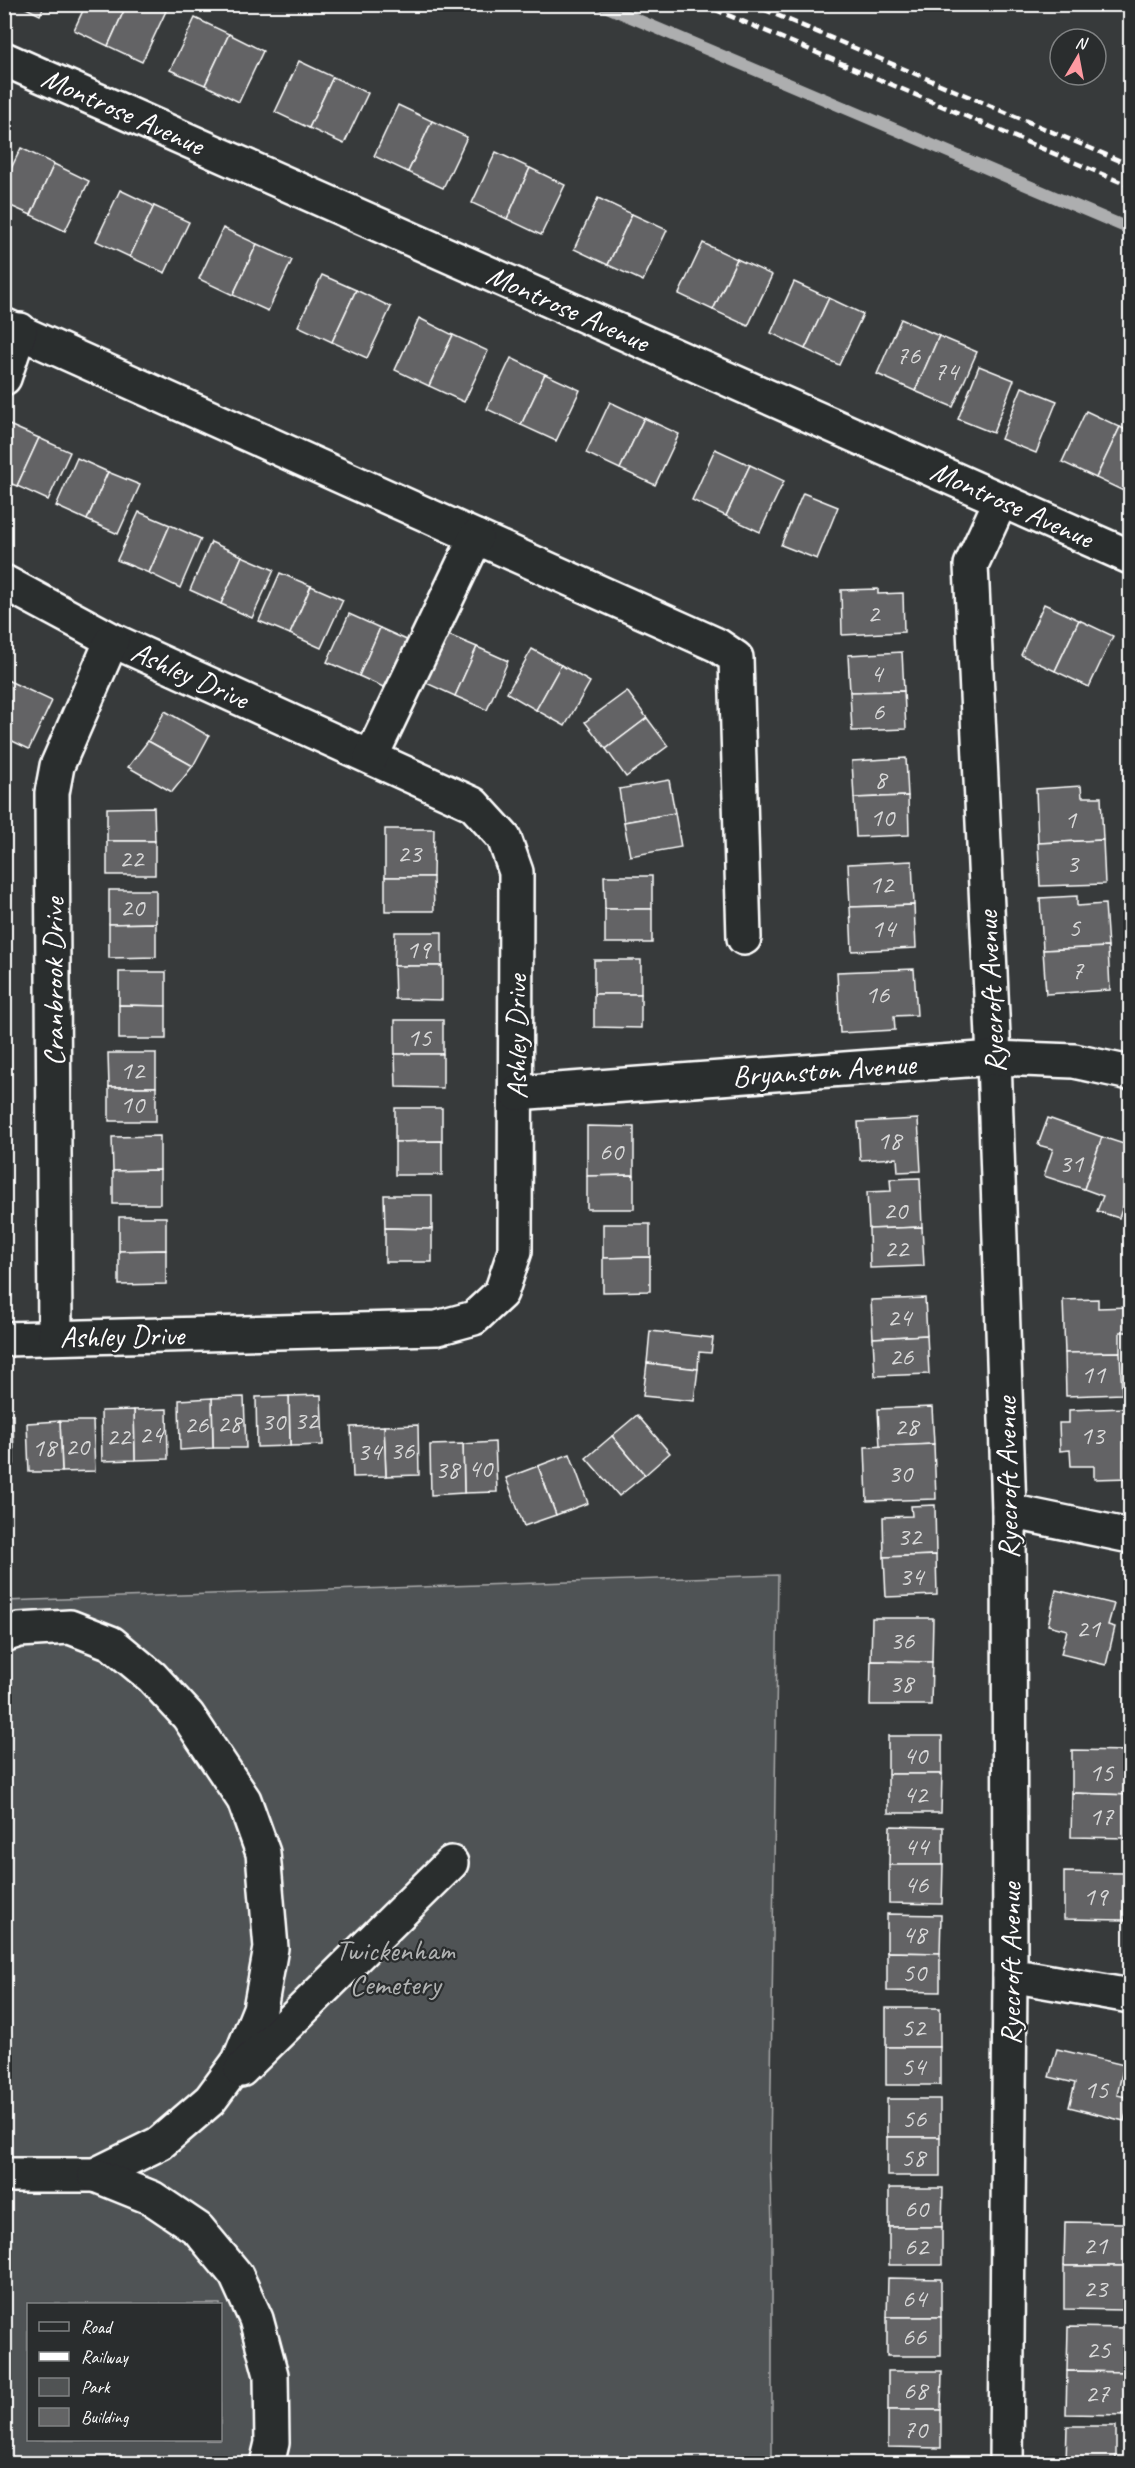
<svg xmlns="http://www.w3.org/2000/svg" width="1135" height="2468" font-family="Caveat,sans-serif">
	<rect width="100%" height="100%" fill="#373a3b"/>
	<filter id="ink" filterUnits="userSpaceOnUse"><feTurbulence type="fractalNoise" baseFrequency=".0167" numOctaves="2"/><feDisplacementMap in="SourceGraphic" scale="12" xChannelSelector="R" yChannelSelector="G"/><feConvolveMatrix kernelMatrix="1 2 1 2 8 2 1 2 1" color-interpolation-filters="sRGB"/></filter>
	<g filter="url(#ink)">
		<path fill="#505354" stroke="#a8a9aa" stroke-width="1.5" fill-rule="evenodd" d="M778,1575L770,2155L772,2227V2463H5L4,1601ZM28,2304H220V2440H28Z"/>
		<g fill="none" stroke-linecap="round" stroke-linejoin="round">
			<path stroke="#adaeaf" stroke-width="12" d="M600,4L1130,229"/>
		</g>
		<g fill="#636465" stroke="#fff" stroke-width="1.5">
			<path d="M18,4H45L40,15Z"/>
			<path d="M86,4H127L108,46L74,30Z"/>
			<path d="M127,4H152L166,11L142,62L108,46Z"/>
			<path d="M195,18L229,34L205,85L170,70Z"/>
			<path d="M229,34L263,51L239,102L205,85Z"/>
			<path d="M299,61L333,77L309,128L275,112Z"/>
			<path d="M333,77L368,93L344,144L309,128Z"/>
			<path d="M398,105L432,121L408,172L374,156Z"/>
			<path d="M432,121L467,137L443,188L408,172Z"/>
			<path d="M21,148L54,164L31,215L4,203V183Z"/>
			<path d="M496,152L530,168L507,219L472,203Z"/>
			<path d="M54,164L89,181L65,231L31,215Z"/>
			<path d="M530,168L565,185L541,235L507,219Z"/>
			<path d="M120,190L154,206L130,257L96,241Z"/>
			<path d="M598,198L632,214L608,265L574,249Z"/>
			<path d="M154,206L189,222L165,273L130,257Z"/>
			<path d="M632,214L667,230L643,281L608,265Z"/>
			<path d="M223,228L257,244L233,295L199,279Z"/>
			<path d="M703,243L737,259L713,310L679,294Z"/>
			<path d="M257,244L292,260L268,311L233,295Z"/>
			<path d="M737,259L772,275L748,326L713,310Z"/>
			<path d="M322,275L356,290L332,342L298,326Z"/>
			<path d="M794,282L829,298L805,349L771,333Z"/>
			<path d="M356,290L391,307L367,358L332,342Z"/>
			<path d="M829,298L863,314L839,365L805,349Z"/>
			<path d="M419,318L453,335L429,386L395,370Z"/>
			<path d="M901,319L939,336L915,391L877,374Z"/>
			<path d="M453,335L488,351L464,402L429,386Z"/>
			<path d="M939,336L977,352L953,407L915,391Z"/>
			<path d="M511,358L545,374L521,425L487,409Z"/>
			<path d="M979,366L1014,380L993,433L958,419Z"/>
			<path d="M545,374L580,390L556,441L521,425Z"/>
			<path d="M1022,387L1057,401L1036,453L1001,439Z"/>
			<path d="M610,402L644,418L620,469L586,453Z"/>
			<path d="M1086,411L1120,427L1096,478L1062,462Z"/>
			<path d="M644,418L679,434L655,485L620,469Z"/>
			<path d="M7,424L39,438L17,486L4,481V431Z"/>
			<path d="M1120,427L1130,432V494L1096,478Z"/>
			<path d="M39,438L70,452L48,500L17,486Z"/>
			<path d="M715,449L750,465L726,516L692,500Z"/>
			<path d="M77,458L108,472L87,520L56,506Z"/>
			<path d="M750,465L784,481L760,532L726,516Z"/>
			<path d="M108,472L140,485L118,534L87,520Z"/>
			<path d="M803,493L838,507L817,559L781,545Z"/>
			<path d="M139,512L170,525L149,573L117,560Z"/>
			<path d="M170,525L201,539L180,588L149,573Z"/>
			<path d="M211,542L242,556L221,604L190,590Z"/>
			<path d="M242,556L274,570L252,618L221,604Z"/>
			<path d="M280,573L311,586L290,634L259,621Z"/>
			<path d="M311,586L343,600L321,648L290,634Z"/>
			<path d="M878,589V594L903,593L904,632L842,635L841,590Z"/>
			<path d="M1044,604L1079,620L1055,671L1021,655Z"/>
			<path d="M349,614L380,628L359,676L327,662Z"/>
			<path d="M1079,620L1113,636L1089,687L1055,671Z"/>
			<path d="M380,628L411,642L390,690L359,676Z"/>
			<path d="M446,634L477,647L455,696L424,682Z"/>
			<path d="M477,647L508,661L487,710L455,696Z"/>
			<path d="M532,649L561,665L536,710L507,693Z"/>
			<path d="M902,652L904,691L850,692L848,655Z"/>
			<path d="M561,665L590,682L565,726L536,710Z"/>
			<path d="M5,679L52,701L29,749L4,737Z"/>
			<path d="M627,691L647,718L606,749L585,722Z"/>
			<path d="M904,691L906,729L852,731L850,692Z"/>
			<path d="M165,711L209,736L193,766L148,741Z"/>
			<path d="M647,718L668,746L626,777L606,749Z"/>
			<path d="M148,741L193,766L172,792L128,767Z"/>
			<path d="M906,758L908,796L854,798L852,761Z"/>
			<path d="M669,780L675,813L624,822L619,789Z"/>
			<path d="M1081,786L1082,797H1101L1103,840L1038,843L1036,789Z"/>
			<path d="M908,796L909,835L856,837L854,798Z"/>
			<path d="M154,807L155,841H107V808Z"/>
			<path d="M675,813L681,847L630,856L624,822Z"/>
			<path d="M385,829H434L433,877H385Z"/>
			<path d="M1103,840L1105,884L1040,886L1038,843Z"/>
			<rect x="107" y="841" width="48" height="34"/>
			<path d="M912,861L914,905L850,907L848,864Z"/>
			<path d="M604,876H652V909H605Z"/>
			<path d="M385,877H433L434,911H385Z"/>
			<path d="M109,890H156V923L109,924Z"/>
			<path d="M1077,896V906L1105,904L1108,947L1043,950L1040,898Z"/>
			<path d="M914,905L916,948L852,951L850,907Z"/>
			<rect x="605" y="909" width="47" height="34"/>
			<path d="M156,923V957L109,958V924Z"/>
			<path d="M395,932H442V966H394Z"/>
			<path d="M1108,947L1110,990L1046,994L1043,950Z"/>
			<rect x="594" y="960" width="47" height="34"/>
			<path d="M394,966H442V1000L395,999Z"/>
			<path d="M914,969L917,1015L894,1016L895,1030L840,1033L837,972Z"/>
			<path d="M119,972H166V1006L119,1005Z"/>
			<path d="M594,994H641V1028L594,1027Z"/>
			<path d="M119,1005L166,1006V1039H119Z"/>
			<rect x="395" y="1020" width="48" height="34"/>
			<path d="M108,1053H156V1087H109Z"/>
			<path d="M395,1054H443V1088L396,1087Z"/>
			<rect x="109" y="1087" width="47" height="34"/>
			<path d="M395,1108H442V1141L395,1142Z"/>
			<path d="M1048,1118L1102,1137L1084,1189L1044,1176L1053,1149L1038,1145Z"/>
			<path d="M918,1119L921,1171L898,1172L897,1158L860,1160L858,1122Z"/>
			<path d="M587,1126L634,1127V1175L587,1176Z"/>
			<path d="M160,1136V1170L113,1171L112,1137Z"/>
			<path d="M1102,1137L1130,1146V1187L1119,1218L1097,1211L1103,1196L1084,1189Z"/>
			<path d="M442,1141V1175H395V1142Z"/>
			<path d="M160,1170V1204H113V1171Z"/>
			<path d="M634,1175V1209H587V1176Z"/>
			<path d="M920,1178L922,1227L869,1229L867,1192L891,1191L890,1179Z"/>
			<path d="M384,1195H432V1229L385,1228Z"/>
			<path d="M119,1217H166V1250L119,1251Z"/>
			<path d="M603,1224H650V1257L603,1258Z"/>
			<path d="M922,1227L924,1266L870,1268L869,1229Z"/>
			<path d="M385,1228L432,1229V1262H385Z"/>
			<path d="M166,1250V1284L119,1285V1251Z"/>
			<path d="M650,1257V1291L603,1292V1258Z"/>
			<path d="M925,1298L927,1335L873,1338L871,1300Z"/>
			<path d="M1098,1299V1308L1130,1307V1332H1120V1352L1065,1353L1063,1300Z"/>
			<path d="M650,1331L713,1338L711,1353L699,1352L698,1369L647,1363Z"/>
			<path d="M927,1335L929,1374L875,1376L873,1338Z"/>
			<path d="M1120,1352L1122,1394L1066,1396L1065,1353Z"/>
			<path d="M647,1363L698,1369L694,1401L643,1396Z"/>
			<path d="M321,1395L323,1445L290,1446L289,1396Z"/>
			<path d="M289,1396L290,1446L257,1447L256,1397Z"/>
			<path d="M244,1397L246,1448H213L212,1398Z"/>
			<path d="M212,1398L213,1448L180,1450L179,1400Z"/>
			<path d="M932,1407L934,1444L880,1447L878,1409Z"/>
			<path d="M1125,1408L1126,1448H1130V1478L1094,1479V1466H1071L1070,1450L1060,1451L1059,1423H1069V1410Z"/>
			<path d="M167,1409L168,1459L135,1460L134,1410Z"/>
			<path d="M134,1410L135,1460L102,1461L101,1411Z"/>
			<path d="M4,1414H13L14,1464H4Z"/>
			<path d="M637,1415L670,1453L645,1475L612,1436Z"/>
			<path d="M60,1421H93L95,1471L62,1472Z"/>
			<path d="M60,1421L62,1472H29L27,1423Z"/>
			<path d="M418,1425L419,1475L386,1476L384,1426Z"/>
			<path d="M384,1426L386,1476L353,1477L351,1427Z"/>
			<path d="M612,1436L645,1475L619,1496L586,1458Z"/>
			<path d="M495,1442L497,1492L464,1493L463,1444Z"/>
			<path d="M463,1444L464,1493L431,1495L430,1445Z"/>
			<path d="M934,1444L936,1499L867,1501L865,1447Z"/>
			<path d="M570,1454L588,1503L556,1515L538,1466Z"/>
			<path d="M538,1466L556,1515L524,1526L506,1478Z"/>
			<path d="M935,1505L936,1555L884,1557L883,1517L912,1516L911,1506Z"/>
			<path d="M936,1555L937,1595L886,1597L884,1557Z"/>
			<path d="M1056,1590L1114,1604L1108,1625L1115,1627L1106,1665L1061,1654L1067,1630L1048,1625Z"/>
			<path d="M872,1618H933L932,1662L871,1661Z"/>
			<path d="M871,1661L932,1662L931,1705H870Z"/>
			<rect x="888" y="1736" width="54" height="38"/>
			<path d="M1072,1750L1130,1751V1795L1072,1793Z"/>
			<path d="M888,1774H942L941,1813H888Z"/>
			<path d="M1072,1793L1130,1795V1838L1071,1837Z"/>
			<path d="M890,1826L943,1827V1865H889Z"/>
			<path d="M889,1865H943L942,1904L889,1903Z"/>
			<path d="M1064,1872L1126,1873L1125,1920L1064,1919Z"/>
			<path d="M887,1914L941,1915L940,1953L887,1952Z"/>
			<path d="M887,1952L940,1953V1992L887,1991Z"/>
			<rect x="886" y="2008" width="54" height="39"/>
			<rect x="886" y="2047" width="54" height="38"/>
			<path d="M1057,2049L1124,2065L1117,2095L1130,2098L1124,2121L1069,2107L1075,2083L1049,2077Z"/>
			<rect x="887" y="2099" width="53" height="38"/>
			<rect x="887" y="2137" width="53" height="39"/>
			<path d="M889,2188H943L942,2227H889Z"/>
			<path d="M1065,2222L1126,2223L1125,2266H1064Z"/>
			<rect x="889" y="2227" width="53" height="38"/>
			<path d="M1064,2266H1125V2310L1064,2309Z"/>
			<path d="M888,2278L941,2279V2317H887Z"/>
			<rect x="887" y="2317" width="54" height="39"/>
			<path d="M1068,2327L1129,2328L1128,2372L1067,2371Z"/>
			<path d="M888,2371H942L941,2410H888Z"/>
			<path d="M1067,2371L1128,2372L1127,2415L1066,2414Z"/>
			<path d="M888,2410H941V2448L888,2447Z"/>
			<path d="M1067,2426H1116V2464H1066Z"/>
			<rect x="884" y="2461" width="54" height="3"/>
		</g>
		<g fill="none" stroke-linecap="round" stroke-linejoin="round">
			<g stroke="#fff" stroke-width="38">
				<g id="minor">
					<path d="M4,59L1130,557"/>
					<path d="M4,325L717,645L736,658L744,938"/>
					<path d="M4,378L20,330"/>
					<path d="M1001,500L971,565L994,1058L1009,1511L1010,1975L1006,2464"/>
					<path d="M4,582L112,640L473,804L504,838L516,872L515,1251L501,1293L474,1318L437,1328L4,1339"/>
					<path d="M371,757L476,537"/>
					<path d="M516,1093L994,1058L1074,1061L1130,1073"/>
					<path d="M55,1337L52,793L57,766L112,640"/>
					<path d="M1009,1511L1130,1536"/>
					<path d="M4,1635L19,1630L70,1627L111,1643L152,1677L188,1716L244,1800L263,1853L271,1948L260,2009L239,2061L210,2100L160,2143L95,2175H4"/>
					<path d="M1010,1975L1130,1996"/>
					<path d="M241,2070L451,1863"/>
					<path d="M95,2175L152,2198L198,2229L236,2275L256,2319L271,2375L272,2443L267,2464"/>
				</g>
			</g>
			<use href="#minor" stroke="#2a2d2e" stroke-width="33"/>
			<g stroke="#fff" stroke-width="4.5" stroke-dasharray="9 4.5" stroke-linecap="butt">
				<path d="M702,4L1130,186"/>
				<path d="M751,4L1130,165"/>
			</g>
		</g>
	</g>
	<g text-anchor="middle" stroke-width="4.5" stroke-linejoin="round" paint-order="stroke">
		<g font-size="27" fill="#d8d8d8">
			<text x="908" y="364">76</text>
			<text x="946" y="380">74</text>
			<text x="873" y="622">2</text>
			<text x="876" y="682">4</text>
			<text x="878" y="720">6</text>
			<text x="880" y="788">8</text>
			<text x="882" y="826">10</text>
			<text x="1070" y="828">1</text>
			<text x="409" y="862">23</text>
			<text x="131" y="867">22</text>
			<text x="1072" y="872">3</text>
			<text x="881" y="893">12</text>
			<text x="132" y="916">20</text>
			<text x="1074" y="936">5</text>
			<text x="883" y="937">14</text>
			<text x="418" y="958">19</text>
			<text x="1077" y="979">7</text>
			<text x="877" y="1003">16</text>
			<text x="419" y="1046">15</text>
			<text x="132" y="1079">12</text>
			<text x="132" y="1113">10</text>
			<text x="889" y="1149">18</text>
			<text x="611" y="1160">60</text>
			<text x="1071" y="1172">31</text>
			<text x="895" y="1219">20</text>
			<text x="896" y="1257">22</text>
			<text x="899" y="1326">24</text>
			<text x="901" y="1365">26</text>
			<text x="1093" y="1383">11</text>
			<text x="306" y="1429">32</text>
			<text x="273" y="1430">30</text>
			<text x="229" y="1432">28</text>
			<text x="196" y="1433">26</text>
			<text x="906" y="1435">28</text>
			<text x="151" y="1443">24</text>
			<text x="1092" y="1444">13</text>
			<text x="118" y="1445">22</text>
			<text x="77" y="1455">20</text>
			<text x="44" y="1456">18</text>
			<text x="402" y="1459">36</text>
			<text x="369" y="1460">34</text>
			<text x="480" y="1477">40</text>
			<text x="447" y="1478">38</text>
			<text x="900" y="1482">30</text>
			<text x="909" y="1545">32</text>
			<text x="911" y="1585">34</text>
			<text x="1088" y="1637">21</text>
			<text x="902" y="1649">36</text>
			<text x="901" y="1692">38</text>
			<text x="915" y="1764">40</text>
			<text x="1101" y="1781">15</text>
			<text x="915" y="1803">42</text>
			<text x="1101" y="1825">17</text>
			<text x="916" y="1855">44</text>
			<text x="916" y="1893">46</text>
			<text x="1095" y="1905">19</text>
			<text x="914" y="1943">48</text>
			<text x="914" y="1981">50</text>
			<text x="913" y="2036">52</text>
			<text x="913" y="2075">54</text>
			<text x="1096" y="2098">15</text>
			<text x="914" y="2127">56</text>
			<text x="913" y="2166">58</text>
			<text x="916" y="2217">60</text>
			<text x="1095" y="2254">21</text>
			<text x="916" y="2255">62</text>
			<text x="1095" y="2297">23</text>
			<text x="914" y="2307">64</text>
			<text x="914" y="2345">66</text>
			<text x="1098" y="2358">25</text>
			<text x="915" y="2399">68</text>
			<text x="1097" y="2402">27</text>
			<text x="915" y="2438">70</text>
		</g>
		<g font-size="30" fill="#fff" stroke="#2a2d2e">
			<text transform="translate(123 111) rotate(24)" y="10">Montrose Avenue</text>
			<text transform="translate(568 308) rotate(24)" y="10">Montrose Avenue</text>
			<text transform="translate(1012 504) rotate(24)" y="10">Montrose Avenue</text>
			<text transform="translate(190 675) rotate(24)" y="10">Ashley Drive</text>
			<text transform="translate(53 982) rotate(-90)" y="10">Cranbrook Drive</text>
			<text transform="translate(991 992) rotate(-93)" y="10">Ryecroft Avenue</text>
			<text transform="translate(516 1037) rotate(-90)" y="10">Ashley Drive</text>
			<text transform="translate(824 1070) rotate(-4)" y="10">Bryanston Avenue</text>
			<text transform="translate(122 1336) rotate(-1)" y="10">Ashley Drive</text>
			<text transform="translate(1007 1478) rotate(-91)" y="10">Ryecroft Avenue</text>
			<text transform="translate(1010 1964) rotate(-90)" y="10">Ryecroft Avenue</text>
		</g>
		<g font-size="30" fill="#b0b2b2" stroke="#2a2d2e">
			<text x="395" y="1960">Twickenham<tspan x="395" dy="34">Cemetery</tspan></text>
		</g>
	</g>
	<rect width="1135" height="2468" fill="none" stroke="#2a2d2e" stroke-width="24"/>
	<rect x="12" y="12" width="1111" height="2444" fill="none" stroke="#fff" stroke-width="2" filter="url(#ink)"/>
	<rect x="27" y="2303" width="195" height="138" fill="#2a2d2e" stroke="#7f8182" stroke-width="1.5"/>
	<rect x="39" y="2322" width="30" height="9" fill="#2a2d2e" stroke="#7f8182" stroke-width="1.5"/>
	<text x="81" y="2333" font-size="18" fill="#ffffff">Road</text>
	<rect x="39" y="2352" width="30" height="9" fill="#ffffff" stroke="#7f8182" stroke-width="1.5"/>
	<text x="81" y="2363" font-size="18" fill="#ffffff">Railway</text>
	<rect x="39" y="2378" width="30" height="18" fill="#505354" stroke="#7f8182" stroke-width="1.5"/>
	<text x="81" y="2393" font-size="18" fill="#ffffff">Park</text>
	<rect x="39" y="2408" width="30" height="18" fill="#636465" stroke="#7f8182" stroke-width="1.5"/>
	<text x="81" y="2423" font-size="18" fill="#ffffff">Building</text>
	<g transform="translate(1078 57) rotate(10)"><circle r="28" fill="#2a2d2e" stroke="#7f8182" stroke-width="1.5"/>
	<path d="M0-4.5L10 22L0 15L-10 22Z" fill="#ff9aa2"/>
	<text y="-9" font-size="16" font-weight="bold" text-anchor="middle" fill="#ffffff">N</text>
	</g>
</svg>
